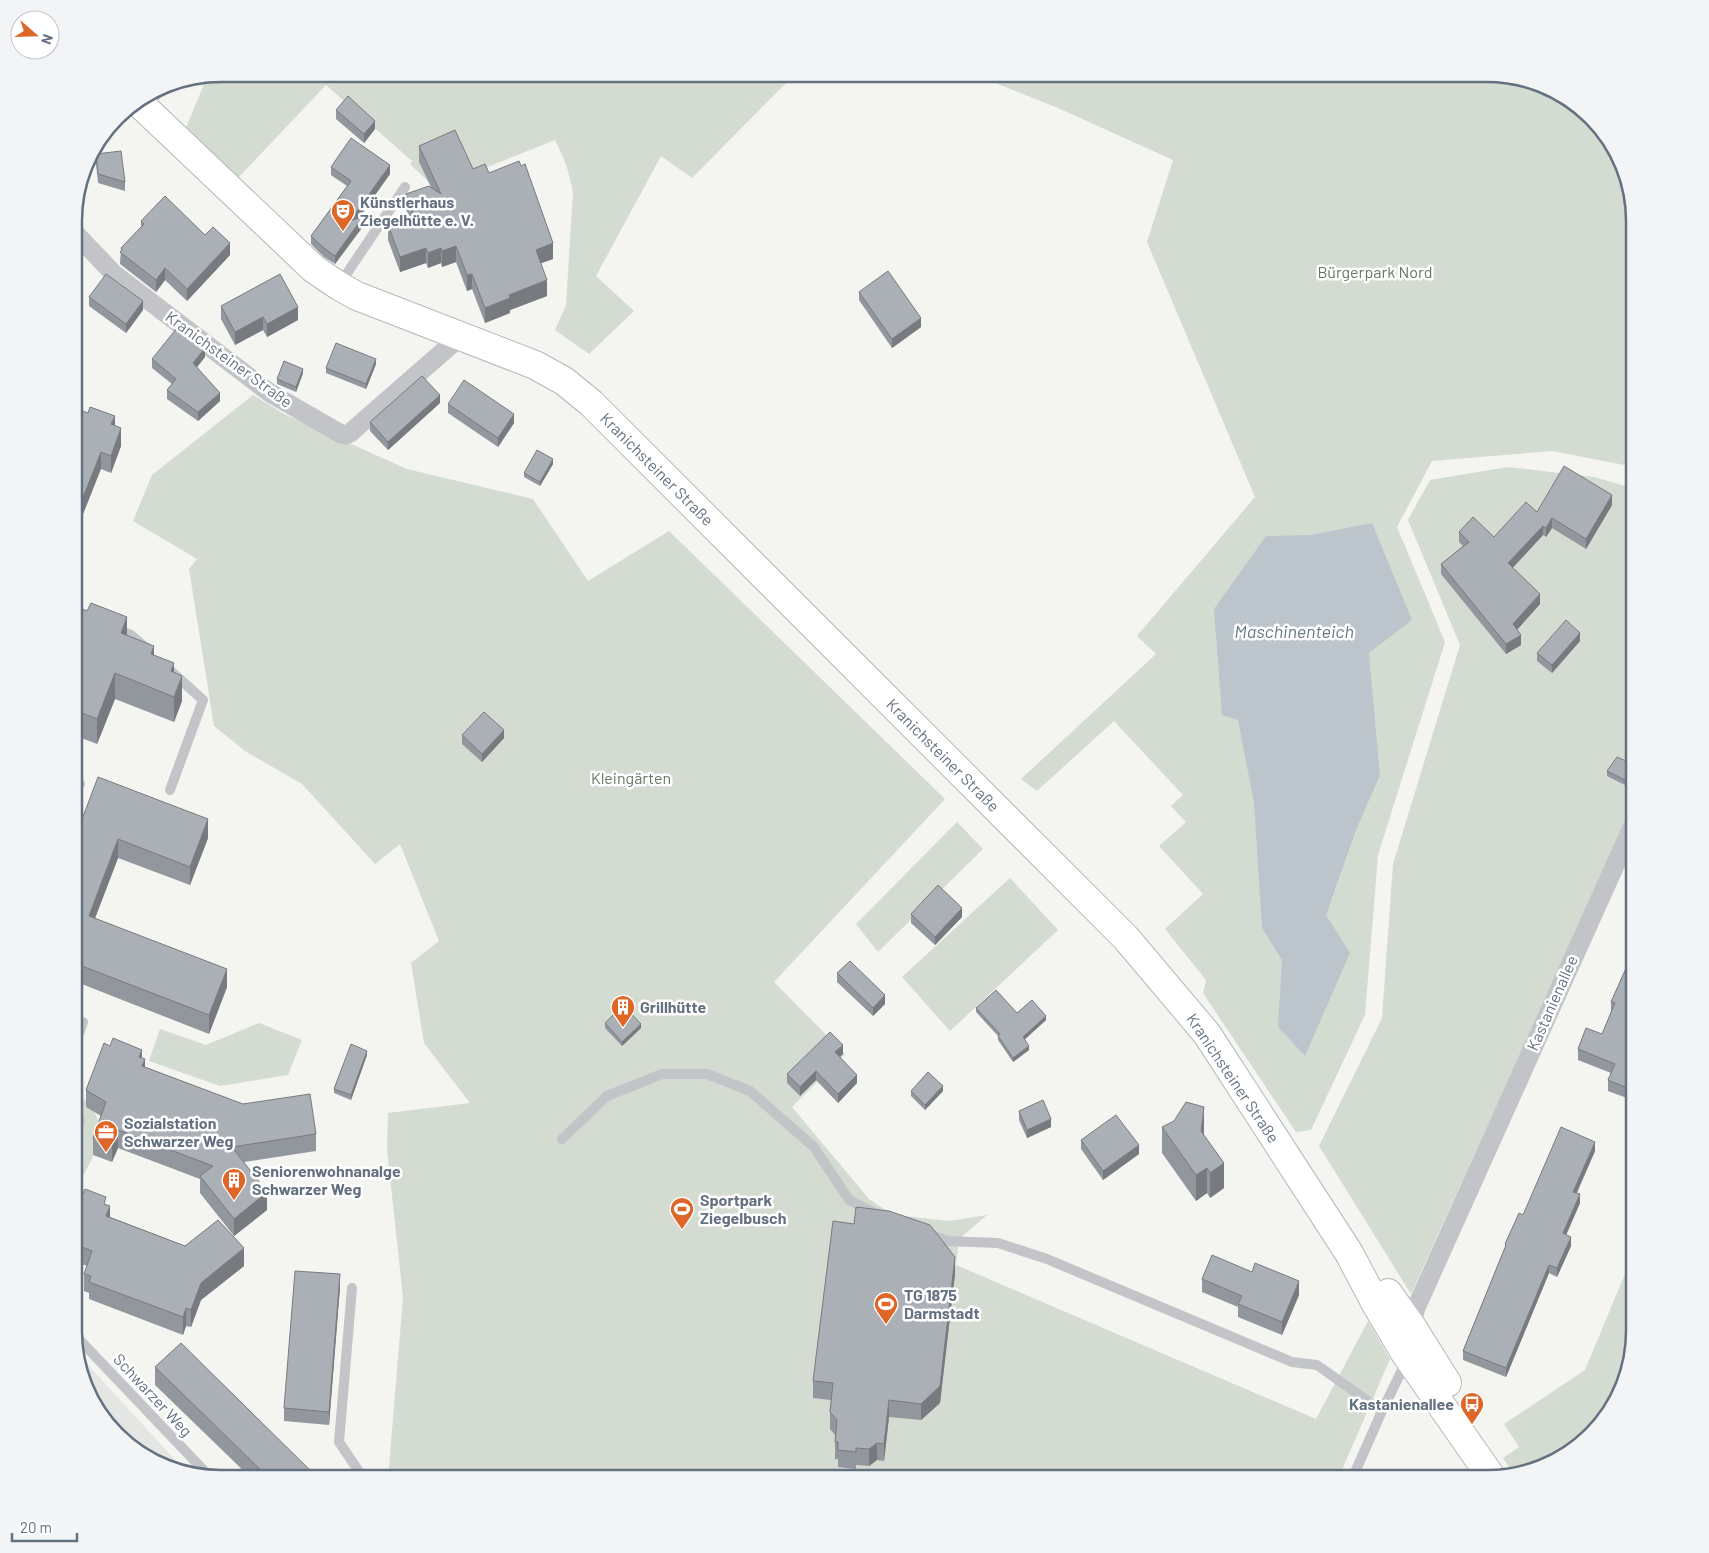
<svg xmlns="http://www.w3.org/2000/svg" width="1709" height="1553" viewBox="0 0 1709 1553" font-family="Barlow,sans-serif">
<rect width="100%" height="100%" fill="#f4f4f0"/>
<polygon fill="#e4e6e4" points="77,1353 111,1390 186,1472 165,1468 117,1436 85,1388"/>
<g fill="#d4dbd1">
<path d="M221,74h574l-103,104 -31,-22 -65,120 38,35 -45,43 -34,-24 11,-25 7,-112c-3,-19 -9,-36 -18,-53l-120,48 -25,-24 2,-3 -86,-76 -89,94 -52,-49 22,-53z"/>
<polygon points="973,74 1488,74 1544,85 1592,117 1624,165 1635,221 1635,467 1552,451 1432,461 1397,527 1445,642 1378,855 1365,1015 1311,1130 1296,1132 1203,993 1206,980 1165,929 1203,894 1159,846 1186,822 1171,806 1183,795 1114,721 1037,791 1021,779 1156,654 1137,636 1255,497 1147,242 1173,160 1058,108"/>
<polygon points="253,395 284,414 407,469 533,499 588,581 669,531 945,799 774,982 845,1054 792,1107 869,1199 893,1215 950,1221 987,1215 959,1239 956,1265 1316,1419 1368,1321 1390,1359 1338,1479 388,1479 403,1297 387,1149 388,1113 470,1103 424,1043 411,963 439,941 400,844 375,864 302,784 245,751 214,726 189,569 197,559 133,521 152,475"/>
<polygon points="1508,467 1594,477 1635,489 1635,801 1411,1294 1319,1146 1382,1018 1393,864 1460,645 1408,520 1430,480"/>
<polygon points="957,822 983,849 878,952 856,924"/>
<polygon points="1010,878 1058,930 950,1031 902,977"/>
<polygon points="259,1023 302,1040 288,1075 220,1086 149,1061 160,1029 206,1045"/>
<polygon points="74,1077 76,1089 95,1113 103,1132 91,1161 74,1192"/>
<polygon points="1635,1250 1635,1341 1624,1388 1592,1436 1544,1468 1514,1474 1503,1458 1519,1447 1504,1424 1585,1370"/>
</g>
<polygon fill="#bdc5cc" points="1372,523 1412,620 1369,653 1380,775 1356,830 1326,915 1350,953 1305,1056 1278,1027 1282,960 1262,928 1254,803 1238,720 1222,715 1214,609 1266,536 1311,535"/>
<g fill="none" stroke-linecap="round" stroke-linejoin="round">
<g stroke="#b4b8bc" stroke-width="30">
<g id="secondary">
<polyline points="138,102 314,269 339,286 357,296 535,365 564,381 591,403 1126,938 1207,1034 1349,1253 1376,1304 1405,1353 1492,1478"/>
<polyline points="1388,1293 1412,1327 1447,1383"/>
</g>
</g>
<g stroke="#c2c4c8" stroke-width="10">
<polyline points="145,107 167,84"/>
<polyline points="339,285 405,187"/>
<polyline points="115,629 131,635 145,647"/>
<polyline points="74,782 80,784"/>
<polyline points="170,790 203,700 172,672"/>
<polyline points="74,1047 83,1022"/>
<polyline points="74,1136 80,1120 74,1109"/>
<polyline points="562,1139 607,1096 662,1074 707,1074 750,1091 814,1147 849,1200 877,1214"/>
<polyline points="927,1233 947,1241 998,1243 1047,1259 1292,1362 1317,1365 1382,1411"/>
<polyline points="352,1288 339,1442 362,1476 362,1479"/>
<polyline points="74,1334 210,1477"/>
<polyline points="1352,1479 1382,1411 1404,1366 1405,1359"/>
</g>
<g stroke="#c2c4c8" stroke-width="19">
<polyline points="74,232 114,274 270,393 341,434 346,435 350,433 461,336"/>
<polyline points="1411,1332 1415,1310 1635,821"/>
</g>
<use href="#secondary" stroke="#fff" stroke-width="28"/>
</g>
<g fill="#92979d">
<polygon points="336,110 375,129 364,143 336,119"/>
<polygon points="419,146 473,169 489,173 553,259 541,263 547,296 510,310 510,313 485,323 472,289 467,291 456,262 442,267 441,263 428,268 426,263 400,272 388,240 388,225 409,217 406,209 406,194 431,187 419,162"/>
<polygon points="96,154 125,182 125,191 98,183 96,163"/>
<polygon points="331,167 390,174 359,218 364,225 335,264 324,257 311,244 311,236 347,186 331,175"/>
<polygon points="141,221 205,235 230,255 187,301 165,280 156,292 120,264 121,248 141,227"/>
<polygon points="859,292 921,327 892,348 859,300"/>
<polygon points="89,297 143,310 126,333 89,306"/>
<polygon points="221,306 298,320 267,337 263,330 235,345 221,319"/>
<polygon points="205,357 197,367 220,401 198,421 167,399 167,390 172,384 152,368 152,359"/>
<polygon points="376,364 366,389 326,373 326,368"/>
<polygon points="303,373 296,392 277,384 277,379"/>
<polygon points="440,403 388,450 370,431 370,422"/>
<polygon points="448,404 514,423 498,447 448,413"/>
<polygon points="74,408 115,425 121,446 111,473 101,469"/>
<polygon points="553,464 540,486 524,477 524,473"/>
<polygon points="1612,505 1586,549 1552,528 1546,537 1543,535 1512,568 1540,604 1517,630 1521,645 1506,654 1441,574 1441,564 1463,546 1459,542 1459,532 1494,537 1537,512"/>
<polygon points="74,611 127,635 154,655 174,672 182,701 174,722 115,699 97,744 74,735"/>
<polygon points="1580,641 1552,673 1537,661 1537,653"/>
<polygon points="462,735 504,738 482,762 462,744"/>
<polygon points="1635,765 1635,790 1607,776 1607,771"/>
<polygon points="74,828 78,830 208,838 190,885 118,858 95,918 227,987 209,1034 74,981"/>
<polygon points="911,914 962,917 935,945 911,923"/>
<polygon points="1635,948 1635,1101 1608,1091 1608,1080 1611,1073 1578,1060 1578,1049 1602,1034 1611,1012 1611,1002"/>
<polygon points="837,973 885,1004 873,1016 837,982"/>
<polygon points="976,1008 1017,1013 1046,1020 1025,1039 1029,1050 1013,1062 998,1040 998,1036 976,1012"/>
<polygon points="605,1023 641,1028 622,1046 605,1028"/>
<polygon points="110,1046 142,1058 145,1067 316,1134 316,1151 244,1162 267,1210 234,1236 200,1193 200,1179 118,1148 112,1162 93,1155 93,1138 101,1116 86,1107 86,1090"/>
<polygon points="843,1054 840,1057 857,1083 838,1103 816,1080 800,1096 787,1083 787,1074"/>
<polygon points="367,1055 351,1100 334,1093 334,1089"/>
<polygon points="911,1091 943,1091 925,1110 911,1096"/>
<polygon points="1019,1111 1051,1127 1027,1138 1019,1120"/>
<polygon points="1162,1127 1204,1132 1204,1135 1224,1188 1210,1198 1207,1193 1196,1201 1162,1153"/>
<polygon points="1081,1140 1139,1154 1103,1180 1081,1149"/>
<polygon points="1595,1151 1577,1193 1580,1203 1566,1235 1571,1246 1557,1277 1549,1273 1506,1377 1463,1360 1463,1351 1505,1248 1505,1244 1523,1215"/>
<polygon points="74,1196 82,1196 106,1205 110,1217 185,1246 244,1266 201,1300 191,1327 186,1326 183,1335 89,1299 89,1293 84,1291 84,1274 87,1266 77,1262 77,1257 74,1256"/>
<polygon points="1252,1272 1299,1295 1282,1335 1238,1317 1238,1307 1202,1292 1202,1279"/>
<polygon points="955,1274 940,1403 921,1420 889,1417 884,1461 877,1460 869,1466 856,1465 856,1469 838,1467 838,1459 835,1459 835,1435 830,1429 830,1412 831,1400 813,1398 813,1381"/>
<polygon points="340,1287 329,1425 284,1421 284,1408"/>
<polygon points="155,1367 319,1479 252,1479 155,1385"/>
</g>
<g fill="#777b7f">
<polygon points="375,121 375,129 364,143 364,134"/>
<polygon points="390,165 390,174 350,230 350,221"/>
<polygon points="364,216 364,225 335,264 335,256"/>
<polygon points="230,243 230,255 187,301 187,289"/>
<polygon points="553,243 553,259 536,265 536,250"/>
<polygon points="456,246 456,262 442,267 442,251"/>
<polygon points="426,248 426,263 400,272 400,257"/>
<polygon points="441,248 441,263 428,268 428,253"/>
<polygon points="165,268 165,280 156,292 156,280"/>
<polygon points="472,274 472,289 467,291 467,275"/>
<polygon points="547,280 547,296 510,310 510,313 485,323 485,308 509,295"/>
<polygon points="143,301 143,310 126,333 126,324"/>
<polygon points="298,307 298,320 267,337 267,324"/>
<polygon points="263,317 263,330 235,345 235,332"/>
<polygon points="921,318 921,327 892,348 892,339"/>
<polygon points="205,348 205,357 193,372 193,363"/>
<polygon points="376,359 376,364 366,389 366,384"/>
<polygon points="303,369 303,373 296,392 296,387"/>
<polygon points="220,393 220,401 198,421 198,412"/>
<polygon points="440,395 440,403 388,450 388,442"/>
<polygon points="514,414 514,423 498,447 498,438"/>
<polygon points="115,416 115,434 111,424"/>
<polygon points="121,428 121,446 111,473 111,456"/>
<polygon points="101,452 101,469 74,537 74,520"/>
<polygon points="553,459 553,464 540,486 540,482"/>
<polygon points="1612,495 1612,505 1586,549 1586,539"/>
<polygon points="1552,518 1552,528 1546,537 1546,528"/>
<polygon points="1543,526 1543,535 1508,573 1508,563"/>
<polygon points="1540,594 1540,604 1513,634 1513,624"/>
<polygon points="127,617 127,643 121,633"/>
<polygon points="1580,633 1580,641 1552,673 1552,665"/>
<polygon points="1521,635 1521,645 1506,654 1506,644"/>
<polygon points="154,646 154,671 151,654"/>
<polygon points="174,663 174,688 171,696 171,671"/>
<polygon points="115,673 115,699 97,744 97,719"/>
<polygon points="182,676 182,701 174,722 174,697"/>
<polygon points="504,730 504,738 482,762 482,754"/>
<polygon points="208,819 208,838 190,885 190,867"/>
<polygon points="118,839 118,858 89,934 89,916"/>
<polygon points="962,908 962,917 935,945 935,937"/>
<polygon points="227,969 227,987 209,1034 209,1015"/>
<polygon points="885,995 885,1004 873,1016 873,1008"/>
<polygon points="1046,1016 1046,1020 1023,1041 1023,1037"/>
<polygon points="641,1024 641,1028 622,1046 622,1042"/>
<polygon points="843,1045 843,1054 835,1061 835,1052"/>
<polygon points="1029,1046 1029,1050 1013,1062 1013,1058"/>
<polygon points="142,1050 142,1065 145,1059 145,1076 139,1057"/>
<polygon points="367,1051 367,1055 351,1100 351,1095"/>
<polygon points="816,1071 816,1080 800,1096 800,1087"/>
<polygon points="857,1075 857,1083 838,1103 838,1094"/>
<polygon points="943,1086 943,1091 925,1110 925,1105"/>
<polygon points="1204,1107 1204,1132 1201,1156 1201,1131"/>
<polygon points="1051,1119 1051,1127 1027,1138 1027,1130"/>
<polygon points="118,1130 118,1148 112,1162 112,1145"/>
<polygon points="1595,1142 1595,1151 1573,1200 1573,1192"/>
<polygon points="1139,1145 1139,1154 1103,1180 1103,1171"/>
<polygon points="1224,1163 1224,1188 1210,1198 1210,1173"/>
<polygon points="1207,1168 1207,1193 1196,1201 1196,1175"/>
<polygon points="267,1192 267,1210 234,1236 234,1219"/>
<polygon points="1580,1194 1580,1203 1563,1242 1563,1233"/>
<polygon points="110,1206 110,1224 106,1216"/>
<polygon points="1571,1237 1571,1246 1557,1277 1557,1268"/>
<polygon points="244,1248 244,1266 201,1300 191,1327 191,1310 201,1283"/>
<polygon points="955,1257 955,1274 940,1403 921,1420 921,1404"/>
<polygon points="1549,1265 1549,1273 1506,1377 1506,1368"/>
<polygon points="340,1274 340,1287 329,1425 329,1412"/>
<polygon points="1299,1281 1299,1295 1282,1335 1282,1322"/>
<polygon points="186,1308 186,1326 183,1335 183,1317"/>
<polygon points="889,1400 889,1417 884,1461 884,1444"/>
<polygon points="877,1443 877,1460 869,1466 869,1449"/>
</g>
<g fill="#aab0b6" stroke="#777b7f">
<polygon points="348,96 375,121 364,134 336,110"/>
<polygon points="455,130 473,169 485,164 489,173 519,161 521,166 525,164 553,243 536,250 547,280 509,295 510,298 485,308 472,274 467,275 456,246 442,251 441,248 428,253 426,248 400,257 388,225 414,215 406,194 429,186 441,194 419,146"/>
<polygon points="351,138 390,165 350,221 364,216 335,256 324,248 311,236 351,181 331,167"/>
<polygon points="121,151 125,182 98,174 96,154"/>
<polygon points="165,196 205,235 213,227 230,243 187,289 165,268 156,280 120,252 122,250 121,248 144,224 141,221"/>
<polygon points="888,271 921,318 892,339 859,292"/>
<polygon points="106,274 143,301 126,324 89,297"/>
<polygon points="280,274 298,307 267,324 263,317 235,332 221,306"/>
<polygon points="177,328 205,348 193,363 220,393 198,412 167,390 176,379 152,359"/>
<polygon points="336,343 376,359 366,384 326,368"/>
<polygon points="284,361 303,369 296,387 277,379"/>
<polygon points="422,376 440,395 388,442 370,422"/>
<polygon points="464,380 514,414 498,438 448,404"/>
<polygon points="90,407 115,416 111,424 121,428 111,456 101,452 74,520 74,408 88,413"/>
<polygon points="537,450 553,459 540,482 524,473"/>
<polygon points="1564,466 1612,495 1586,539 1552,518 1546,528 1543,526 1508,563 1540,594 1513,624 1521,635 1506,644 1441,564 1469,542 1459,532 1473,517 1494,537 1526,502 1537,512"/>
<polygon points="91,603 127,617 121,633 154,646 151,654 174,663 171,671 182,676 174,697 115,673 97,719 74,710 74,651 77,642 74,641 74,611 76,606 87,611"/>
<polygon points="1566,620 1580,633 1552,665 1537,653"/>
<polygon points="484,712 504,730 482,754 462,735"/>
<polygon points="1617,757 1635,765 1635,785 1607,771"/>
<polygon points="98,777 208,819 190,867 118,839 89,916 227,969 209,1015 74,963 74,828 78,830"/>
<polygon points="938,885 962,908 935,937 911,914"/>
<polygon points="1635,948 1635,1091 1608,1080 1615,1064 1578,1049 1586,1028 1602,1034 1615,1003 1611,1002"/>
<polygon points="850,961 885,995 873,1008 837,973"/>
<polygon points="996,990 1017,1013 1032,1000 1046,1016 1023,1037 1029,1046 1013,1058 998,1036 1000,1034 976,1008"/>
<polygon points="623,1005 641,1024 622,1042 605,1023"/>
<polygon points="830,1032 843,1045 835,1052 857,1075 838,1094 816,1071 800,1087 787,1074"/>
<polygon points="113,1038 142,1050 139,1057 145,1059 142,1066 243,1104 310,1094 316,1134 232,1147 267,1192 234,1219 200,1176 213,1166 118,1130 112,1145 93,1138 106,1102 86,1090 104,1043 110,1046"/>
<polygon points="351,1044 367,1051 351,1095 334,1089"/>
<polygon points="928,1072 943,1086 925,1105 911,1091"/>
<polygon points="1043,1100 1051,1119 1027,1130 1019,1111"/>
<polygon points="1186,1102 1204,1107 1201,1131 1224,1163 1210,1173 1207,1168 1196,1175 1162,1127 1174,1121"/>
<polygon points="1116,1115 1139,1145 1103,1171 1081,1140"/>
<polygon points="1561,1127 1595,1142 1573,1192 1580,1194 1563,1233 1571,1237 1557,1268 1549,1265 1506,1368 1463,1351 1506,1245 1505,1244 1519,1213 1523,1215"/>
<polygon points="85,1189 106,1197 104,1204 110,1206 106,1216 185,1246 218,1220 244,1248 201,1283 191,1310 186,1308 183,1317 89,1282 91,1276 84,1274 92,1251 77,1245 78,1241 74,1239 74,1196 75,1193 82,1196"/>
<polygon points="856,1207 889,1211 930,1225 955,1257 940,1386 921,1404 889,1400 884,1444 877,1443 869,1449 856,1448 856,1452 838,1450 838,1442 835,1442 837,1420 830,1412 833,1383 813,1381 833,1221 854,1224"/>
<polygon points="1212,1255 1252,1272 1255,1263 1299,1281 1282,1322 1238,1304 1242,1296 1202,1279"/>
<polygon points="295,1271 340,1274 329,1412 284,1408"/>
<polygon points="181,1343 319,1479 270,1479 155,1367"/>
</g>
<defs>
<g id="theatre-pin" transform="scale(1.25)"><path d="M0 17L-7.5 6A9.5 9.5 0 1 1 7.5 6Z" fill="#dd6628" stroke="#fff"/><path d="M-5-5.5Q0-4 5-5.5V0Q5 5 0 6Q-5 5-5 0ZM-3.3-2.5H-1v1.5H-3.3ZM1-2.5H3.3v1.5H1ZM-2.8 1Q0 5.5 2.8 1Z" fill="#fff"/></g>
<g id="building-pin" transform="scale(1.25)"><path d="M0 17L-7.5 6A9.5 9.5 0 1 1 7.5 6Z" fill="#dd6628" stroke="#fff"/><path d="M-4-6H4V6H1V3H-1V6H-4ZM-2.5-4.3h1.7v1.8h-1.7ZM.8-4.3h1.7v1.8H.8ZM-2.5-1h1.7V.8h-1.7ZM.8-1h1.7V.8H.8Z" fill="#fff"/></g>
<g id="office-pin" transform="scale(1.25)"><path d="M0 17L-7.5 6A9.5 9.5 0 1 1 7.5 6Z" fill="#dd6628" stroke="#fff"/><path d="M-6-3h4V-5.5h4V-3h4V5H-6ZM-1-4.5V-3h2v-1.5ZM-6 0V1H6V0Z" fill="#fff"/></g>
<g id="stadium-pin" transform="scale(1.25)"><path d="M0 17L-7.5 6A9.5 9.5 0 1 1 7.5 6Z" fill="#dd6628" stroke="#fff"/><path d="M0-5a6.5 5 0 1 0 0 10a6.5 5 0 1 0 0-10ZM-3.5-1.8h7v3.6h-7Z" fill="#fff"/></g>
<g id="bus-pin" transform="scale(1.25)"><path d="M0 17L-7.5 6A9.5 9.5 0 1 1 7.5 6Z" fill="#dd6628" stroke="#fff"/><path d="M-5-6H5V4H4V6H2V4H-2V6H-4V4H-5ZM-3.5-4V0h7V-4ZM-3.5 1.2v1.5H-2V1.2ZM2 1.2v1.5H3.5V1.2Z" fill="#fff"/></g>
</defs>
<g fill-rule="evenodd">
<use href="#theatre-pin" x="343" y="211"/>
<use href="#building-pin" x="623" y="1007"/>
<use href="#office-pin" x="106" y="1132"/>
<use href="#building-pin" x="234" y="1180"/>
<use href="#stadium-pin" x="682" y="1209"/>
<use href="#stadium-pin" x="886" y="1304"/>
<use href="#bus-pin" x="1472" y="1404"/>
</g>
<g text-anchor="middle" stroke-width="5" stroke-linejoin="round" paint-order="stroke">
<g font-size="16" font-weight="bold" fill="#647180" stroke="#fff" text-anchor="start">
<text x="360" y="208">Künstlerhaus<tspan x="360" dy="18">Ziegelhütte e. V.</tspan></text>
<text x="640" y="1013">Grillhütte</text>
<text x="124" y="1129">Sozialstation<tspan x="124" dy="18">Schwarzer Weg</tspan></text>
<text x="252" y="1177">Seniorenwohnanalge<tspan x="252" dy="18">Schwarzer Weg</tspan></text>
<text x="700" y="1206">Sportpark<tspan x="700" dy="18">Ziegelbusch</tspan></text>
<text x="904" y="1301">TG 1875<tspan x="904" dy="18">Darmstadt</tspan></text>
<text x="1454" y="1410" text-anchor="end">Kastanienallee</text>
</g>
<g font-size="16" fill="#647863" stroke="#fff">
<text x="1375" y="278">Bürgerpark Nord</text>
<text x="631" y="784">Kleingärten</text>
</g>
<g font-size="16" fill="#647180" stroke="#fff">
<text transform="translate(229 359) rotate(36)" y="6">Kranichsteiner Straße</text>
<text transform="translate(657 469) rotate(45)" y="6">Kranichsteiner Straße</text>
<text transform="translate(943 755) rotate(45)" y="6">Kranichsteiner Straße</text>
<text transform="translate(1552 1003) rotate(-66)" y="6">Kastanienallee</text>
<text transform="translate(1233 1078) rotate(56)" y="6">Kranichsteiner Straße</text>
<text transform="translate(153 1395) rotate(47)" y="6">Schwarzer Weg</text>
</g>
<g font-size="18" font-style="italic" fill="#647985" stroke="#fff">
<text x="1294" y="638">Maschinenteich</text>
</g>
</g>
<path d="M0 0H1709V1553H0ZM221 82H1487A139 139 0 0 1 1626 221V1331A139 139 0 0 1 1487 1470H221A139 139 0 0 1 82 1331V221A139 139 0 0 1 221 82Z" fill="#f3f4f5" fill-rule="evenodd"/>
<path fill="none" stroke="#647180" stroke-width="2.5" d="M221 82H1487A139 139 0 0 1 1626 221V1331A139 139 0 0 1 1487 1470H221A139 139 0 0 1 82 1331V221A139 139 0 0 1 221 82Z"/>
<g transform="translate(35 35) rotate(110)"><circle r="24" fill="#ffffff" stroke="#c1c6cc"/>
<path d="M0-4L9 19L0 12L-9 19Z" fill="#dd6628"/>
<text y="-8" font-size="14" font-weight="bold" text-anchor="middle" fill="#647180">N</text>
</g>
<path d="M12 1533v8h65v-8" fill="none" stroke="#647180" stroke-width="2.5"/>
<text x="20" y="1533" font-size="15" fill="#647180" stroke="#ffffff" stroke-width="4" paint-order="stroke">20 m</text>
</svg>
